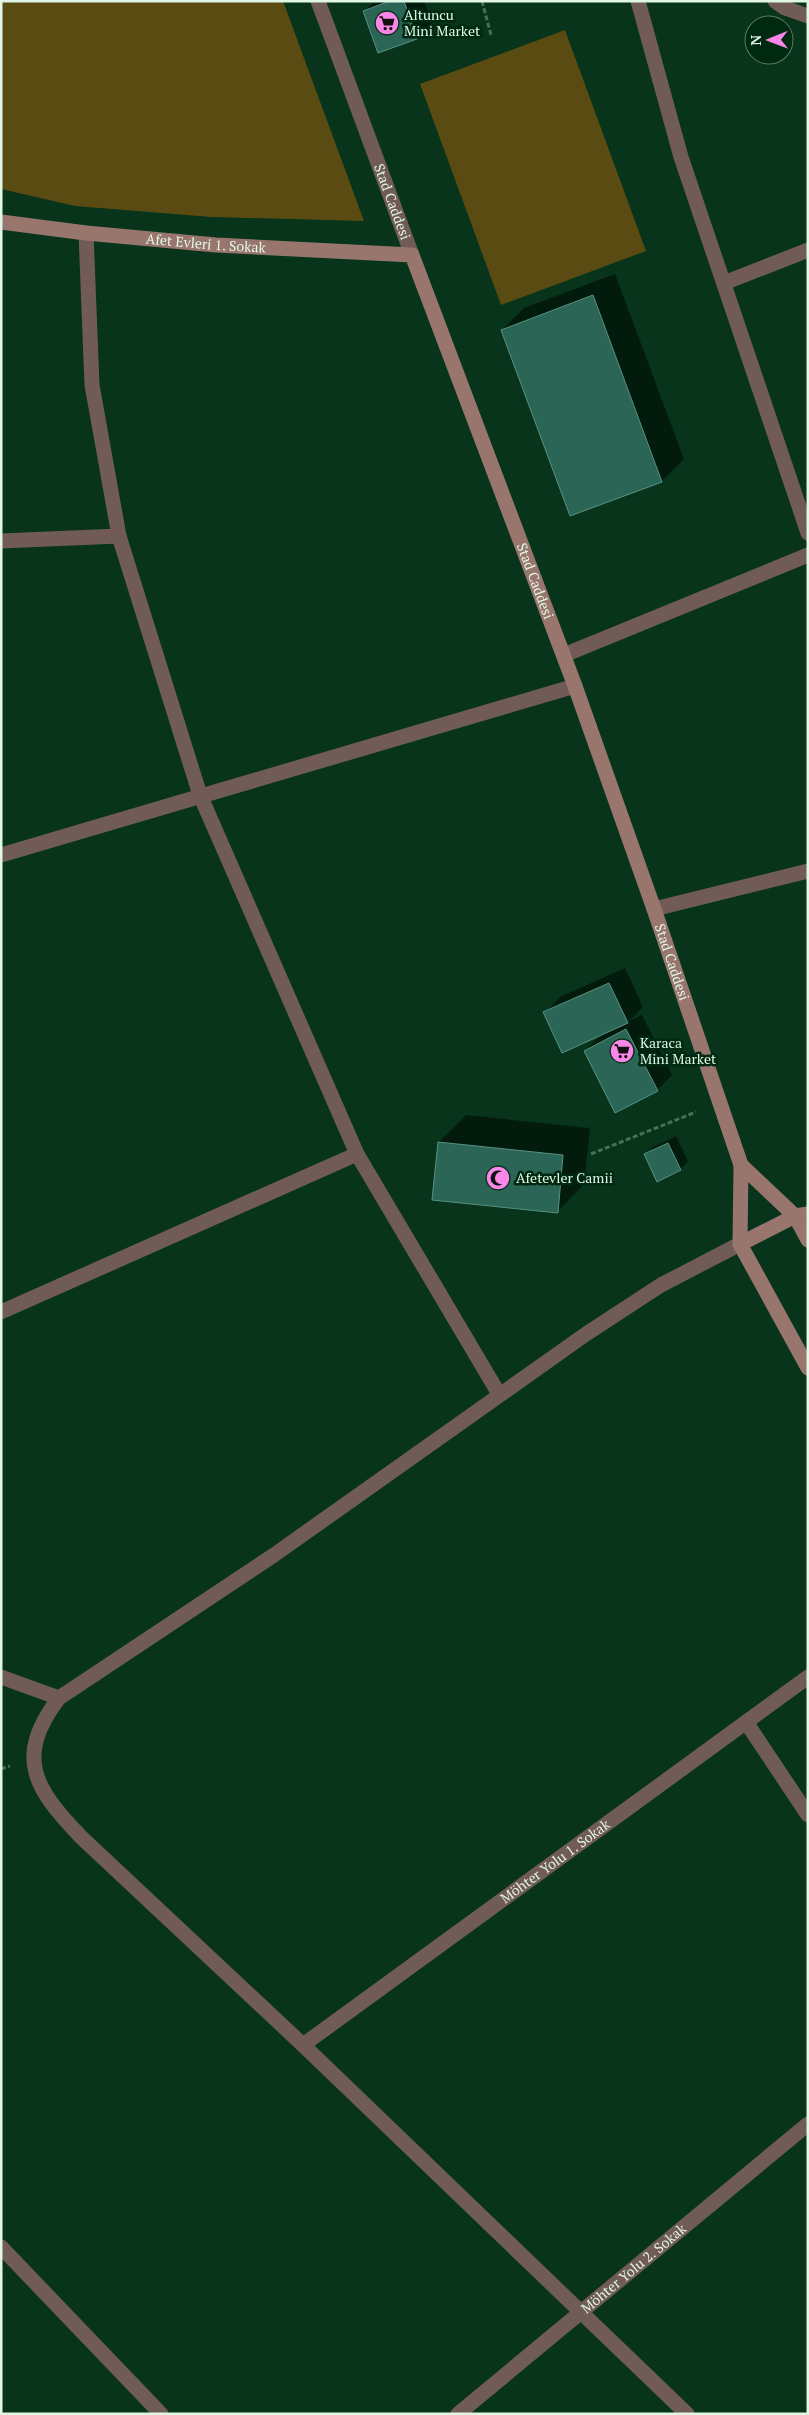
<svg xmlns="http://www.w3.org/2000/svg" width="809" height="2415" viewBox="0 0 809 2415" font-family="'PT Serif',serif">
<rect width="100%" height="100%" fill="#07341a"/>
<g fill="#594b12">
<polygon points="1,1 283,1 364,221 211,217 75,206 1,189"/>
<polygon points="565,30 646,251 501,305 420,84"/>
</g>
<g fill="#0007">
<polygon points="375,1 424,1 432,23 416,38 365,11"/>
<polygon points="615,274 684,459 662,481 571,515 502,330 524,308"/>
<polygon points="625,968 643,1007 629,1021 642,1015 672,1075 657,1090 585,1051 602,1034 545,1013 560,997"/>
<polygon points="466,1115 590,1128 584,1184 557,1212 439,1142"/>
<polygon points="676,1136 688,1161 681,1169 658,1180 646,1154 653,1147"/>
</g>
<g fill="#2a6556" stroke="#599282">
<polygon points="390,1 404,1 417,39 378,53 363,11"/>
<polygon points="593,295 662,482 570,516 501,330"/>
<polygon points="609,983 628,1023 562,1053 543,1012"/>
<polygon points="626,1029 658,1091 615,1113 584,1051"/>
<polygon points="438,1142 563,1155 558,1213 432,1200"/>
<polygon points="668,1143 681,1170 657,1182 644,1154"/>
</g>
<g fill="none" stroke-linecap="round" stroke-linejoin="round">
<g stroke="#496f58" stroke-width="3" stroke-dasharray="5 2.5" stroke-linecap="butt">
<polyline points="482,1 491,35"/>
<polyline points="591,1154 696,1112"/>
<polyline points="1,1769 10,1766"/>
</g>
<polyline stroke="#715b56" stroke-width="15" points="724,283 808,250"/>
<g stroke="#715b56" stroke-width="15">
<path id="s1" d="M318,1l94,254"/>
<polyline points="638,1 681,157 808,533"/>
<polyline points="775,1 785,8 808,16"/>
<polyline points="86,233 92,385 119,536 200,795 357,1154 499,1394"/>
<polyline points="1,541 119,536"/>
<polyline points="564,655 808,555"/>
<polyline points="1,855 575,686"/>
<polyline points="654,909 808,871"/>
<polyline points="1,1312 357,1154"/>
<polyline points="1,1677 59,1698"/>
<polyline points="746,1722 808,1815"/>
<path id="s2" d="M303,2045l505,-368"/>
<polyline points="1,2247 161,2414"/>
<path id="s3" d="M458,2414l350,-290"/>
<path d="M687,2414l-384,-369 -222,-208c-45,-47 -68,-79 -22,-139l215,-143 312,-221 75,-49 79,-41"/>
</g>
<g stroke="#98766e" stroke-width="15">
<path id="s4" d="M1,222l85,11 130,12 196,10 163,431 79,223 87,256 -1,79 68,124"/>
<polyline points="741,1165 795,1216 808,1240"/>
<polyline points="740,1244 795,1216 808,1214"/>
</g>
</g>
<defs>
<g id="supermarket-disc" transform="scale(1.25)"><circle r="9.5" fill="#fa87e7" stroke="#002911"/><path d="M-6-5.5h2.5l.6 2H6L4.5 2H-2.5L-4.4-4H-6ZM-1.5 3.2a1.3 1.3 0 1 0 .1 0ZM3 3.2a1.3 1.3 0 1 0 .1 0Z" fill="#111"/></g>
<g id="mosque-disc" transform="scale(1.25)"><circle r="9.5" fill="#fa87e7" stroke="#002911"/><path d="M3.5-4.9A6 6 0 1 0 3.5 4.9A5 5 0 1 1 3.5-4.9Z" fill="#111"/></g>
</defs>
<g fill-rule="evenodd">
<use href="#supermarket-disc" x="387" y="23"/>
<use href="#supermarket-disc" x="622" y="1051"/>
<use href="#mosque-disc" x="498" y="1178"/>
</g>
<g text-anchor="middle" stroke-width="5" stroke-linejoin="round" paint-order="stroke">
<g font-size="14" fill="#e0f7e6" stroke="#002911" text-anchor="start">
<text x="404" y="20">Altuncu<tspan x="404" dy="16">Mini Market</tspan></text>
<text x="640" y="1048">Karaca<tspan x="640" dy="16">Mini Market</tspan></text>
<text x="516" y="1183">Afetevler Camii</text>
</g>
<g font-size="14" fill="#e0f7e6" stroke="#002911">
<text dy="5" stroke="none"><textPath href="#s1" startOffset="214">Stad Caddesi</textPath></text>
<text dy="5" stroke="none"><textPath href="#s4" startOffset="206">Afet Evleri 1. Sokak</textPath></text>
<text dy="5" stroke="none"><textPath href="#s4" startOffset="761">Stad Caddesi</textPath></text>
<text dy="5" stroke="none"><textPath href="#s4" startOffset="1166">Stad Caddesi</textPath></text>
<text dy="5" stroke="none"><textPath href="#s2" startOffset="312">Möhter Yolu 1. Sokak</textPath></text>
<text dy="5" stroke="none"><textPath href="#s3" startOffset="228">Möhter Yolu 2. Sokak</textPath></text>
</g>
</g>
<rect width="809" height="2415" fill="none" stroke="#e0f7e6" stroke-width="5"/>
<g transform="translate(769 40) rotate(269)"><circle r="24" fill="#002911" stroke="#5a7b66"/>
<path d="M0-4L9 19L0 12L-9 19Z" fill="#fa87e7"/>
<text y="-8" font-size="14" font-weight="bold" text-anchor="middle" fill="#e0f7e6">N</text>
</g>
</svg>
